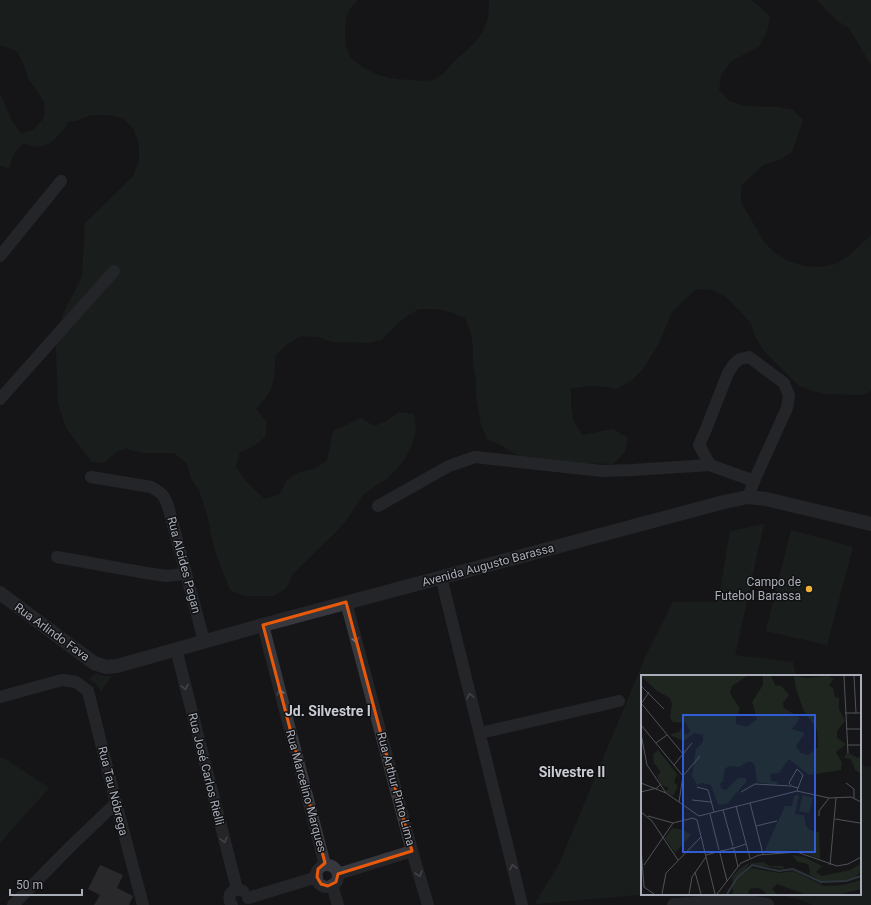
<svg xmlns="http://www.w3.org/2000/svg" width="871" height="905" viewBox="0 0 871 905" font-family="Roboto,sans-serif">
<rect width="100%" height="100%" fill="#161618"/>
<g fill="#1e261f">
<path d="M0,0h358c-11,11 -13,17 -13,32 0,9 0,16 5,24 1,2 4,4 6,6 17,14 36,18 57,18 6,1 19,1 24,-2 9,-5 14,-15 22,-21 11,-9 22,-19 27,-33 3,-7 3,-16 3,-24h261l9,6 11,11 -3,15 -8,14 -27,15 -11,13 -2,16 10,11 16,5 32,1 16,3 10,10 -11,32 -13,8 -16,5 -22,21v16l23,40 11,11 13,8 16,5 16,1 16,-3 13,-8 22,-21v156l-10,4 -34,-1 -15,-3 -14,-6 -34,-34 -9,-15 -5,-14 -23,-24 -14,-8 -17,-1 -24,23 -12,29 -17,28 -12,12 -14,8c-17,-4 -29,-4 -46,0v17l2,14 9,15 31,-6 15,9 -3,14 -12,12 -52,-1 -31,-3 -15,-6 -14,-9 -14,-6 -6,-14 -5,-29v-17l-3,-15v-17l-2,-14 -6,-15 -14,-6 -14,-3h-18l-14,8 -24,23 -14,3 -34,-1 -15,-5 -17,-1 -15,9 -11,11c0,24 -1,35 -19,53l11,13 -2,15 -11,9 -14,6 -4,15c9,14 16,21 29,32l15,-5 7,-14 12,-8 15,-3 13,-8 6,-30 28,-13 13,8 13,-5 12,-9 15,2 2,15 -4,15 -6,13 -9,12 -10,10 -13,8 -12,9 -17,26 -10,11 -42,41 -7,14 -12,8h-30l-14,-6 -11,-28 -5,-14 -6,-30 -9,-28 -8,-12 -4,-14 -13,-11h-30l-15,-3 -3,-2 -10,4 -12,11 -12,-1 -26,-34 -8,-25 -2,-55 7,-34 19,-37 3,-54 48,-47 6,-14v-17l-5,-15 -11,-12 -15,-3h-17l-15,6h-7c-7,11 -16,24 -31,26 -4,0 -11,-3 -15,-4l-10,12 -4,13 -9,-2v-73l12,28 9,13 13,-5 10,-11 1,-15 -8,-13 -9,-11 -4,-14 -7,-14 -14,-5h-3z"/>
<polygon points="817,0 871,0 871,65 849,28 836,20"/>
<polygon points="764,524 735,655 793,662 796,676 642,676 642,894 649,894 535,904 560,862 646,655 673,602 718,602 730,531"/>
<polygon points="791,530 853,547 827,645 766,631"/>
<polygon points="95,673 104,676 112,676 101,691 95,683 89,679"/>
<polygon points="0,757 4,758 49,788 0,843"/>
<polygon points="860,765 871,767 871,905 813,905 802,900 776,894 860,894"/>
</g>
<polygon fill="#404145" points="100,865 123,875 117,888 133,896 129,905 94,905 100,895 88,889"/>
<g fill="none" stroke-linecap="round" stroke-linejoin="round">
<g stroke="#37383d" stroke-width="12">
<polyline points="0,256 61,181"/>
<polyline points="0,399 114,271"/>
<polyline points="710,465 699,445 706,429 728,373 734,364 740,359 749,357 784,383 789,395 787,408 754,481"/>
<path d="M91,477l60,10c11,6 13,8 17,19l36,135"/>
<polyline points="378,506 449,466 475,457 602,471 633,470 710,465 754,481 748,497"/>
<polyline points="57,557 146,573 166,576 186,574"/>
<polyline points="441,577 522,905"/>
<polyline points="346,602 412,851 428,905"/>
<polyline points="263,625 325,865"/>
<polyline points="176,649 237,889"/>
<polyline points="0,697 62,680 76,682 88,691 116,803 143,905"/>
<polyline points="480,733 619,701"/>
<circle cx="327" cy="876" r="11"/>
<polyline points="338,874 412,851"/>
<polyline points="332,885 338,905"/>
<polyline points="248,898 317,877"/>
<polyline points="13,905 71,846 116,803"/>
<path d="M232,905c-7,-10 1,-18 11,-14"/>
</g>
<g stroke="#37383d" stroke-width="14">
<polyline points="0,593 94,663 106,667 117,666 263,625 724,502 748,497 766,499 871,524"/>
<path d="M674,905c31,-2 63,-6 93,0"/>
</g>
</g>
<defs><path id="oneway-chevron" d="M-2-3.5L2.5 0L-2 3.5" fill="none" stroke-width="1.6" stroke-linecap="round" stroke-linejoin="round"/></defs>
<g stroke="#757881">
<use href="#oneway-chevron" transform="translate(356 640) rotate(75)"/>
<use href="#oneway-chevron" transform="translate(185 687) rotate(76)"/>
<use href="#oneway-chevron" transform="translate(280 692) rotate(-105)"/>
<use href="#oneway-chevron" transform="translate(470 696) rotate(-104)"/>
<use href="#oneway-chevron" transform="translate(224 840) rotate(76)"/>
<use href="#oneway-chevron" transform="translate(513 867) rotate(-104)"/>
<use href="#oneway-chevron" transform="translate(419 874) rotate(74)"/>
</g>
<path d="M0 0H871V905H0ZM346,602l66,249 -74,23 -2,8 -8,4 -7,-2 -4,-7 1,-8 7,-6 -62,-238z" fill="#161618" fill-opacity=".55" fill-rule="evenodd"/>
<path fill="none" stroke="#e8590c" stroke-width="3" stroke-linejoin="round" d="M346,602l66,249 -74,23 -2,8 -8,4 -7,-2 -4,-7 1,-8 7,-6 -62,-238z"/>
<circle fill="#f2b134" stroke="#111113" stroke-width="1.5" cx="809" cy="589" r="4"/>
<g text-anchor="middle" stroke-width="3" stroke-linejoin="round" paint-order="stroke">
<g font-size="12" fill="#a8adb8" stroke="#111113">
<text transform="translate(184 565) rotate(75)" y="4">Rua Alcides Pagan</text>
<text transform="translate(488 565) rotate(-15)" y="4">Avenida Augusto Barassa</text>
<text transform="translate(52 632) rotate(36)" y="4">Rua Arlindo Fava</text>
<text transform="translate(206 769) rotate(76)" y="4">Rua José Carlos Rielli</text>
<text transform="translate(396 789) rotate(75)" y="4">Rua Arthur Pinto Lima</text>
<text transform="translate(113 791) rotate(76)" y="4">Rua Tau Nóbrega</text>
<text transform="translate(306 791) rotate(75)" y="4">Rua Marcelino Marques</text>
</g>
<g font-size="12" fill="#a8adb8" stroke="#111113" text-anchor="end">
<text x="801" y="586">Campo de<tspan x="801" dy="14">Futebol Barassa</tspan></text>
</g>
<g font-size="14" font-weight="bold" fill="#c9ccd4" stroke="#111113">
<text x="328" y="716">Jd. Silvestre I</text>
<text x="572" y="777">Silvestre II</text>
</g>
</g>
<g transform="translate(641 675)">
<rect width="220" height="220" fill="#161618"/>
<path d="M0,1h106l-15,10 -2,7 10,16 -4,8v7l11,3 10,-8 -5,-17 11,-17v-9h8l4,9 7,1 7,9 -6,8 1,5 16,10 -8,11 13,4 -9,13 5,7 7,2 10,-8 -1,-17 -13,-19 -8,-22 -2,-13 13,2 21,-2 6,3 -5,6 4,3 2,9 4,1v11l6,12 -8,10v7l9,6 -10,8 6,11 -1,7 -32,5 -20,-16 -10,14 -9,1 1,7 7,1 -2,3 -19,-3 -2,-16 -3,-4h-5l-8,5 -10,-1 -4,3 -2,12 -3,3 2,5 4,1 12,-12h8v4l-19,22 -9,1 -7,-20 -9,-2 -5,2 -5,-9 4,-27 7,-7v-7l-9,-2 -10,8 -12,-5 -1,-2 8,-2 2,-4 5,7 4,-4 -4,-8 -13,-1 -3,-4 2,-14 -2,-6 -13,-7zM17,75l19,24 -3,8 4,4 -5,10 -8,-4 4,-4 -8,-3 -4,-9 4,-4 -7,-9 -1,-8zM206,77l11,6 3,-2v18l-6,-4 -4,-11 -7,-1zM158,120l-4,19 9,1 2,11 6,5 7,1 1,27 -23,-9 -33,2 21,-46h7l2,-10zM162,120l10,3 -4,15 -10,-2zM31,153l12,2 7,5 -16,18 -10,-15zM151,180l12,2 18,9 -6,6 6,4 28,-6 11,-6v8l-11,9h-30l-11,-7 1,-4 -2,-6 -10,-2zM122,187l7,4h13l1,3 -35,-5 -10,13 12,-9 29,5 14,-2 30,15 19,-1 18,-5v9l-21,5h-36l-27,-10 -5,5 5,5h-11l-4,-5 -7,-1 -5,1 -2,5h-15l-1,-17 7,-8 8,-5z" fill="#1e261f"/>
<path fill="none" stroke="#2c353c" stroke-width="2" d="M86,219l10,-16 15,-13 27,6 14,-2 28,13 25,-1 15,-5"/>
<path fill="none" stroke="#505258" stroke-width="1" d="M203,1l4,77M213,1l2,37M0,11l23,23M0,28l42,51M0,29l8,-12M204,38h16M0,50l42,51M205,54h15M0,59l6,31 19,28M15,68l11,-8M207,70h13M33,90l18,-22M0,108l25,10 33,23 98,-25 32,7 22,-1 10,5M205,108l8,6v9M150,110l-2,-2 8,-14 6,6 -5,13M56,112l11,3 6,22M0,117l16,-4 4,-4M100,117l14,-8 36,2 7,2 -1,3M51,125l19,2M38,127l4,-26 17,-20M109,128l13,51M95,131l14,52M82,135l10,36M0,137l11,9 26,39M69,139l9,36M7,141l25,7M178,141v-5l10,-13M194,144l25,4M32,148l20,-5 4,2 18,74M115,151l21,-5M93,173l12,-4M0,174l3,38 10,7M93,174l4,18M80,176l13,-3h-3M79,178l7,28M65,180l15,-4 -3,1M3,190l29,-42M189,190l6,-67M54,197l6,22M21,219l4,-21 35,-36M48,219l3,-17 14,-20M76,219l24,-31 18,-8 38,-3 40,14 11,-2 13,-7"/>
<path fill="#325cd3" fill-opacity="0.15" stroke="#325cd3" stroke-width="2" d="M42,40h132v137h-132z"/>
<rect width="220" height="220" fill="none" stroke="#a8adb8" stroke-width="2"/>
</g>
<path d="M10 889v6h72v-6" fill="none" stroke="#a8adb8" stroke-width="2"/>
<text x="16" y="889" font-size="12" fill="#a8adb8" stroke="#111113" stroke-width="3" paint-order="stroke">50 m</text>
</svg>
